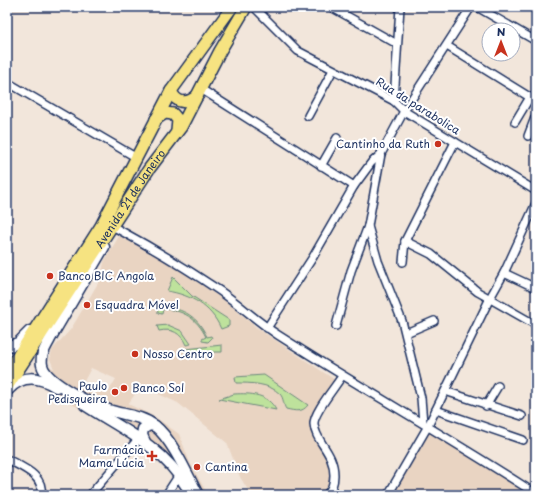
<svg xmlns="http://www.w3.org/2000/svg" width="543" height="502" viewBox="0 0 543 502" font-family="'Playpen Sans',sans-serif">
<rect width="100%" height="100%" fill="#f2e6db"/>
<filter id="ink" filterUnits="userSpaceOnUse"><feTurbulence type="fractalNoise" baseFrequency=".025" numOctaves="2"/><feDisplacementMap in="SourceGraphic" scale="8" xChannelSelector="R" yChannelSelector="G"/><feConvolveMatrix kernelMatrix="1 2 1 2 8 2 1 2 1" color-interpolation-filters="sRGB"/></filter>
<g filter="url(#ink)">
<g fill="#e9d4c2" fill-rule="evenodd">
<path d="M119,236l50,27 55,37 33,28 78,52 -26,45 19,33 5,15 -2,14 -10,8h-70l-11,-18 -13,-34 -49,-40 -26,-12 -7,1 -7,-2 -10,14 27,13 24,17 11,29 18,32h-24l-19,-30 -32,-26 -98,-56 11,-18 8,4 -4,-10 2,-9 19,-21 30,-51 3,-16zM91,368l25,11 -9,15 -24,-11z"/>
<polygon points="429,430 524,491 521,495 390,495"/>
</g>
<g fill="#bee29c" stroke="#6c887d">
<path d="M173,277l19,19 37,24v6l-8,3c-10,-23 -30,-34 -54,-38z"/>
<path d="M160,303h2v4c22,1 36,10 45,30l4,-1 1,2 -4,4 -6,-1v-2l4,-2c-9,-19 -23,-27 -43,-28l-1,5 -4,-1 -1,-5z"/>
<path d="M168,325l14,6 9,13 -5,1c-5,-12 -14,-17 -27,-14l-2,-5z"/>
<polygon points="222,345 222,352 185,352 185,349"/>
<path d="M264,375l44,30c-6,8 -13,6 -22,4 -3,-4 -2,-11 -6,-15 -11,-11 -30,-11 -44,-11l-1,-6z"/>
<path d="M234,394c17,-1 34,0 42,16l-57,-11z"/>
</g>
<g fill="none" stroke-linecap="round" stroke-linejoin="round">
<g stroke="#1b2f5e" stroke-width="10">
<g id="street">
<polyline points="254,7 298,51 394,101 404,111 536,191"/>
<polyline points="331,7 397,44"/>
<polyline points="477,7 536,41"/>
<polyline points="447,46 536,101"/>
<polyline points="7,82 137,158"/>
<polyline points="201,89 354,186"/>
<polyline points="394,101 400,7"/>
<polyline points="308,116 333,70"/>
<polyline points="515,122 530,97"/>
<polyline points="528,136 536,115"/>
<polyline points="321,166 337,138"/>
<polyline points="368,226 378,261 402,321 421,398 423,423"/>
<path d="M114,227c37,20 72,41 106,64 20,14 38,31 58,44 86,55 174,104 258,159"/>
<polyline points="405,241 431,254 478,292 536,325"/>
<polyline points="403,262 405,241 455,142"/>
<polyline points="504,273 536,288"/>
<polyline points="336,326 351,271 368,226 381,154"/>
<polyline points="267,328 313,257 354,186 371,163 381,154 404,111 471,7"/>
<polyline points="406,333 434,321"/>
<polyline points="445,391 522,416"/>
<polyline points="486,406 498,386"/>
<polyline points="436,410 523,440"/>
<path d="M7,459c14,8 38,16 34,36"/>
<polyline points="90,495 139,438"/>
<polyline points="166,495 179,475"/>
<path d="M326,495c6,-5 8,-12 8,-20 0,-24 -19,-33 -20,-51 -1,-11 22,-38 28,-48"/>
<polyline points="388,495 428,426 490,298 504,273 536,203"/>
</g>
</g>
<g stroke="#1b2f5e" stroke-width="13">
<g id="secondary">
<path d="M104,247l-54,92c-4,8 -10,16 -8,26 4,18 52,41 70,46 14,4 30,5 43,15 17,13 33,50 43,69"/>
<polyline points="7,347 18,343 30,331"/>
<path d="M8,390c14,-16 31,-14 48,-3"/>
<path d="M85,405c38,25 77,41 101,81"/>
<polyline points="145,442 142,435 143,429 149,425 155,426"/>
</g>
</g>
<g stroke="#1b2f5e" stroke-width="14">
<g id="primary">
<path d="M171,91c6,14 17,13 27,4"/>
<polyline points="156,119 165,113 173,114 178,120 177,131"/>
<polyline points="7,373 101,226 171,91 232,7"/>
<path id="s1" d="M7,387l142,-218 32,-42 39,-76 26,-44"/>
</g>
</g>
<use href="#street" stroke="#fff" stroke-width="7"/>
<use href="#secondary" stroke="#fff" stroke-width="10"/>
<use href="#primary" stroke="#f6e381" stroke-width="11"/>
</g>
</g>
<g fill="#c8321e" stroke="#fff" stroke-width="1.5">
<circle cx="438" cy="144" r="4"/>
<circle cx="50" cy="276" r="4"/>
<circle cx="87" cy="305" r="4"/>
<circle cx="135" cy="354" r="4"/>
<circle cx="124" cy="388" r="4"/>
<circle cx="115" cy="392" r="4"/>
<path d="M150 450h4v4h4v4h-4v4h-4v-4h-4v-4h4z"/>
<circle cx="197" cy="467" r="4"/>
</g>
<g text-anchor="middle" stroke-width="4" stroke-linejoin="round" paint-order="stroke">
<g font-size="11" fill="#1b2f5e" stroke="#fff">
<text transform="translate(418 106) rotate(32)" y="4">Rua da parabolica</text>
<text dy="4" stroke="none"><textPath href="#s1" startOffset="225">Avenida 21 de Janeiro</textPath></text>
</g>
<g font-size="11" fill="#1b2f5e" stroke="#fff" text-anchor="start">
<text x="430" y="148" text-anchor="end">Cantinho da Ruth</text>
<text x="58" y="280">Banco BIC Angola</text>
<text x="95" y="309">Esquadra Móvel</text>
<text x="143" y="358">Nosso Centro</text>
<text x="107" y="390" text-anchor="end">Paulo<tspan x="107" dy="13">Pedisqueira</tspan></text>
<text x="132" y="392">Banco Sol</text>
<text x="144" y="454" text-anchor="end">Farmácia<tspan x="144" dy="13">Mama Lúcia</tspan></text>
<text x="205" y="471">Cantina</text>
</g>
</g>
<rect width="543" height="502" fill="none" stroke="#fff" stroke-width="24"/>
<rect x="12" y="12" width="519" height="478" fill="none" stroke="#1b2f5e" stroke-width="1.5" filter="url(#ink)"/>
<g transform="translate(501 42)"><circle r="19" fill="#ffffff" stroke="#a4acbf"/>
<path d="M0-3L7 15L0 10L-7 15Z" fill="#c8321e"/>
<text y="-6" font-size="11" font-weight="bold" text-anchor="middle" fill="#1b2f5e">N</text>
</g>
</svg>
